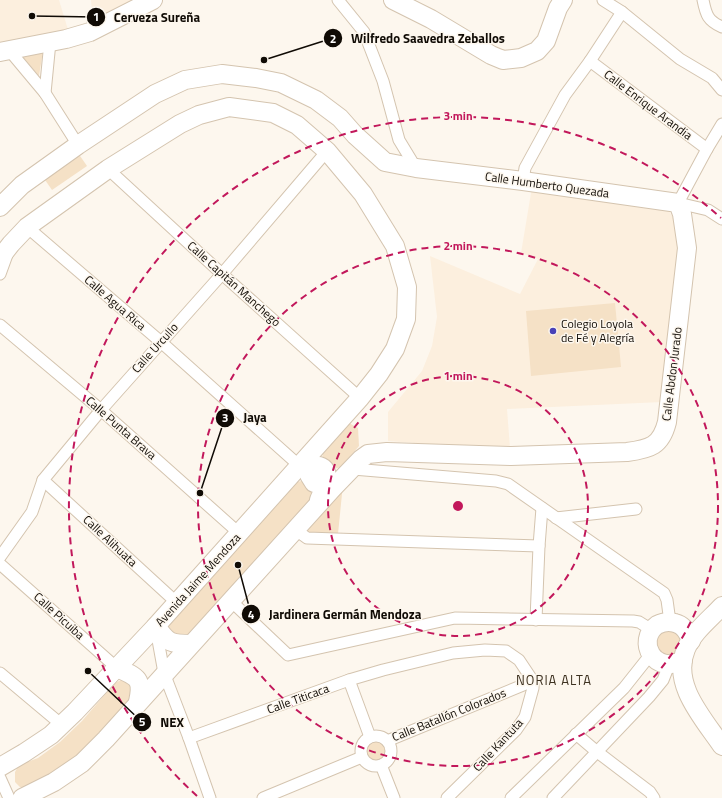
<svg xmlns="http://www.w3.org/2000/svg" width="722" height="798" viewBox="0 0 722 798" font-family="'Titillium Web',sans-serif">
<rect width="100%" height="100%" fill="#fdf7ee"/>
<g fill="#fcefde">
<polygon points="0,0 59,0 69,33 0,42"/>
<polygon points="91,0 133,0 93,24"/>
<polygon points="532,187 669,211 676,223 681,249 662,402 507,409 510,448 469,447 388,441 388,412 422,371 432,346 437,317 430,256 520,294 538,259 521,253"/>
</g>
<g fill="#f5e1c6">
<polygon points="43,51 39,76 21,55"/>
<polygon points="78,153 87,166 52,190 43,177"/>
<polygon points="615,303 621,367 531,376 526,311"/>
<path d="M349,423l9,5 1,18 -18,21 -8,2c-8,-5 -12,-8 -10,-18z"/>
<polygon points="302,481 313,489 312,496 310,502 189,638 181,641 165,629 296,482"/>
<polygon points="343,484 338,534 312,534 307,532 308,525"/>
<path d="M667,627l17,9c-6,7 -9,14 -10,24l-12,-1 -10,-19z"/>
<polygon points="123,679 131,683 136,696 90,747 33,787 20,787 15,782 15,772 19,765 38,758 60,742 82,721 115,683"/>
<circle cx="376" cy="752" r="11"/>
</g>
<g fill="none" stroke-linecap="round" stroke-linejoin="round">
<g stroke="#d4c4af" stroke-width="13">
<g id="street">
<polyline points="338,0 364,32 383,81 399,140 416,168"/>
<polyline points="603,0 622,12 680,59 712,78 722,90"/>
<path d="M703,0c3,15 5,21 19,27"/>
<polyline points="9,50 45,93 78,145"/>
<polyline points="590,61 707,149"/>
<polyline points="45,93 50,42"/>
<polyline points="722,124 707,149 678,203 708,210 722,219"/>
<polyline points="108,169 222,274 360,398"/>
<polyline points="523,181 525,168 565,95 590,61 622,12"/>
<polyline points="27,227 161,342 293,460 302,470"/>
<polyline points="0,274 8,252"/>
<polyline points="0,325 101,410 240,534"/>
<polyline points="353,469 496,481 508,484 664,593 667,600 670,622"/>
<polyline points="43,480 176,602"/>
<polyline points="556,518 636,509"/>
<polyline points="296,530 307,538 539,546"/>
<polyline points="0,557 32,512 43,480 101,410 222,274 327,151"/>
<polyline points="0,564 117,668"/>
<polyline points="231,601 288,655 455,618 633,621 639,622 652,630"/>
<polyline points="536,620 539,546 542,508"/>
<polyline points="156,629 164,673 189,738 210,798"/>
<polyline points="0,673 62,725"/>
<polyline points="349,680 383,670 453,653 485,650 506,651 519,660 533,681 533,688 525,717 516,730 447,798"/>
<polyline points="576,734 596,751 650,792 654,798"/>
<circle cx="376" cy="751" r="15"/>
<polyline points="189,738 349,680 370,737"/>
<polyline points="387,741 533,681"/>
<polyline points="381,765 394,798"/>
<polyline points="0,778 9,798"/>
<polyline points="263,798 362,757"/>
<polyline points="511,798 624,688 651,654"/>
<polyline points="553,798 649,697 663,680 669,665"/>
</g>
</g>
<g stroke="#d4c4af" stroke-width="20">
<g id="primary">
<polyline points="393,0 431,19 491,55 503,60 521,58 537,51 546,41 558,8 563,0"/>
<polyline points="0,52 66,39 90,32 153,0"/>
<path d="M0,207l22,-22 56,-40 77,-51 30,-14 37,-6 34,4 25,5 35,17 24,18 15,17 30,27 31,6 107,13 155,22 4,11 5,34 -20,174c-6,24 -17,27 -40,30l-116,4 -124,-4 -19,2 -7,5 -28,29 -227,251 -24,24 -28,19 -32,16"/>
<polyline points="0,258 11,244 27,227 108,169 180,124 199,115 229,107 273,113 297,125 327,151 363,194 395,246 407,287 406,319 395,349 379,374 360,398 156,626 75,712 51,735 24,753 0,767"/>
<path d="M319,500c4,-10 15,-30 0,-34l-8,4 -2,5 5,8 5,1 7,-5"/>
<path d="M722,606c-12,13 -29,26 -36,43 -15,35 17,69 36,97"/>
<path d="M156,626c12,17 14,18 35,18"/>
<path d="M683,660c-28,16 -48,-19 -26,-35 6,-3 12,-4 18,-2 9,2 13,9 16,18"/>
<path d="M117,668c21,9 26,11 21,34"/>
</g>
</g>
<use href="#street" stroke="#fff" stroke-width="11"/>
<use href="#primary" stroke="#fff" stroke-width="18"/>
</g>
<g fill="none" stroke="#c2185b" stroke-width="2" stroke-dasharray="7 5">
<circle cx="458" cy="506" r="130"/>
<circle cx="458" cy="506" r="260"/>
<path d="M197 796A390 390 0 1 1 721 218"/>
</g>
<circle fill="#4841b7" stroke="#fdf7ee" stroke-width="1.5" cx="553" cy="331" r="4"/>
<g text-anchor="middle" stroke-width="3" stroke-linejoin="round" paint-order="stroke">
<g font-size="12" fill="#100b05" stroke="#fdf7ee">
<text transform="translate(648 105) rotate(37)" y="4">Calle Enrique Arandia</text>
<text transform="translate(547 185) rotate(8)" y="4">Calle Humberto Quezada</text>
<text transform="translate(234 284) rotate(42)" y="4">Calle Capitán Manchego</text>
<text transform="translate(115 303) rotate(41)" y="4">Calle Agua Rica</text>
<text transform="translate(155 348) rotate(-48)" y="4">Calle Urcullo</text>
<text transform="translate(672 374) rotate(-83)" y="4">Calle Abdon Jurado</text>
<text transform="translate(121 428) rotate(41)" y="4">Calle Punta Brava</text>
<text transform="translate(110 541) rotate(43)" y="4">Calle Alihuata</text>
<text transform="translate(198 580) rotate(-48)" y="4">Avenida Jaime Mendoza</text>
<text transform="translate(59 616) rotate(42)" y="4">Calle Picuiba</text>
<text transform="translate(298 699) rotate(-20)" y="4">Calle Titicaca</text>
<text transform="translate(449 715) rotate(-22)" y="4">Calle Batallón Colorados</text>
<text transform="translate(498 745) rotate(-47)" y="4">Calle Kantuta</text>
</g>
<g font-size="12" fill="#100b05" stroke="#fdf7ee" text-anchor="start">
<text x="561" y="328">Colegio Loyola<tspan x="561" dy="14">de Fé y Alegría</tspan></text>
</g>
<g font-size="13" letter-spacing="1" fill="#3d3120" stroke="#fdf7ee">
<text x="554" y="685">NORIA ALTA</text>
</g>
</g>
<circle cx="458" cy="506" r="6" fill="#c2185b" stroke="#fdf7ee" stroke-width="2"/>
<g font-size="12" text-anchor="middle" font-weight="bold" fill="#c2185b" stroke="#fdf7ee" stroke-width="3" stroke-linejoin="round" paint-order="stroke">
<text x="458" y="120">3 min</text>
<text x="458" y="250">2 min</text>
<text x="458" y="380">1 min</text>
</g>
<path fill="none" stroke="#100b05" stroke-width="1.5" d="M32 16L96 17M264 60L333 38M200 493L225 418M238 565L251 614M88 671L142 722"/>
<g fill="#100b05" stroke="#fdf7ee" stroke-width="1.5">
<circle cx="32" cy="16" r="4"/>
<circle cx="264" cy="60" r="4"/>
<circle cx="200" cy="493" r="4"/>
<circle cx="238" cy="565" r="4"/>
<circle cx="88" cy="671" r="4"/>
<circle cx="96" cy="17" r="10"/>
<circle cx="333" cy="38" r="10"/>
<circle cx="225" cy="418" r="10"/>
<circle cx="251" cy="614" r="10"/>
<circle cx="142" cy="722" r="10"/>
</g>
<g font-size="12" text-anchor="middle" font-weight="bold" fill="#fff">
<text x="96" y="21">1</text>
<text x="333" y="43">2</text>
<text x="225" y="422">3</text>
<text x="251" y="619">4</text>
<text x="142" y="726">5</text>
</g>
<g font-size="13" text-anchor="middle" font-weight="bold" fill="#100b05" stroke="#fdf7ee" stroke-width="3" stroke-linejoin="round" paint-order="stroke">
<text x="157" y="22">Cerveza Sureña</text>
<text x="428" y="43">Wilfredo Saavedra Zeballos</text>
<text x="255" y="422">Jaya</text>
<text x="345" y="619">Jardinera Germán Mendoza</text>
<text x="172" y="727">NEX</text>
</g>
</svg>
